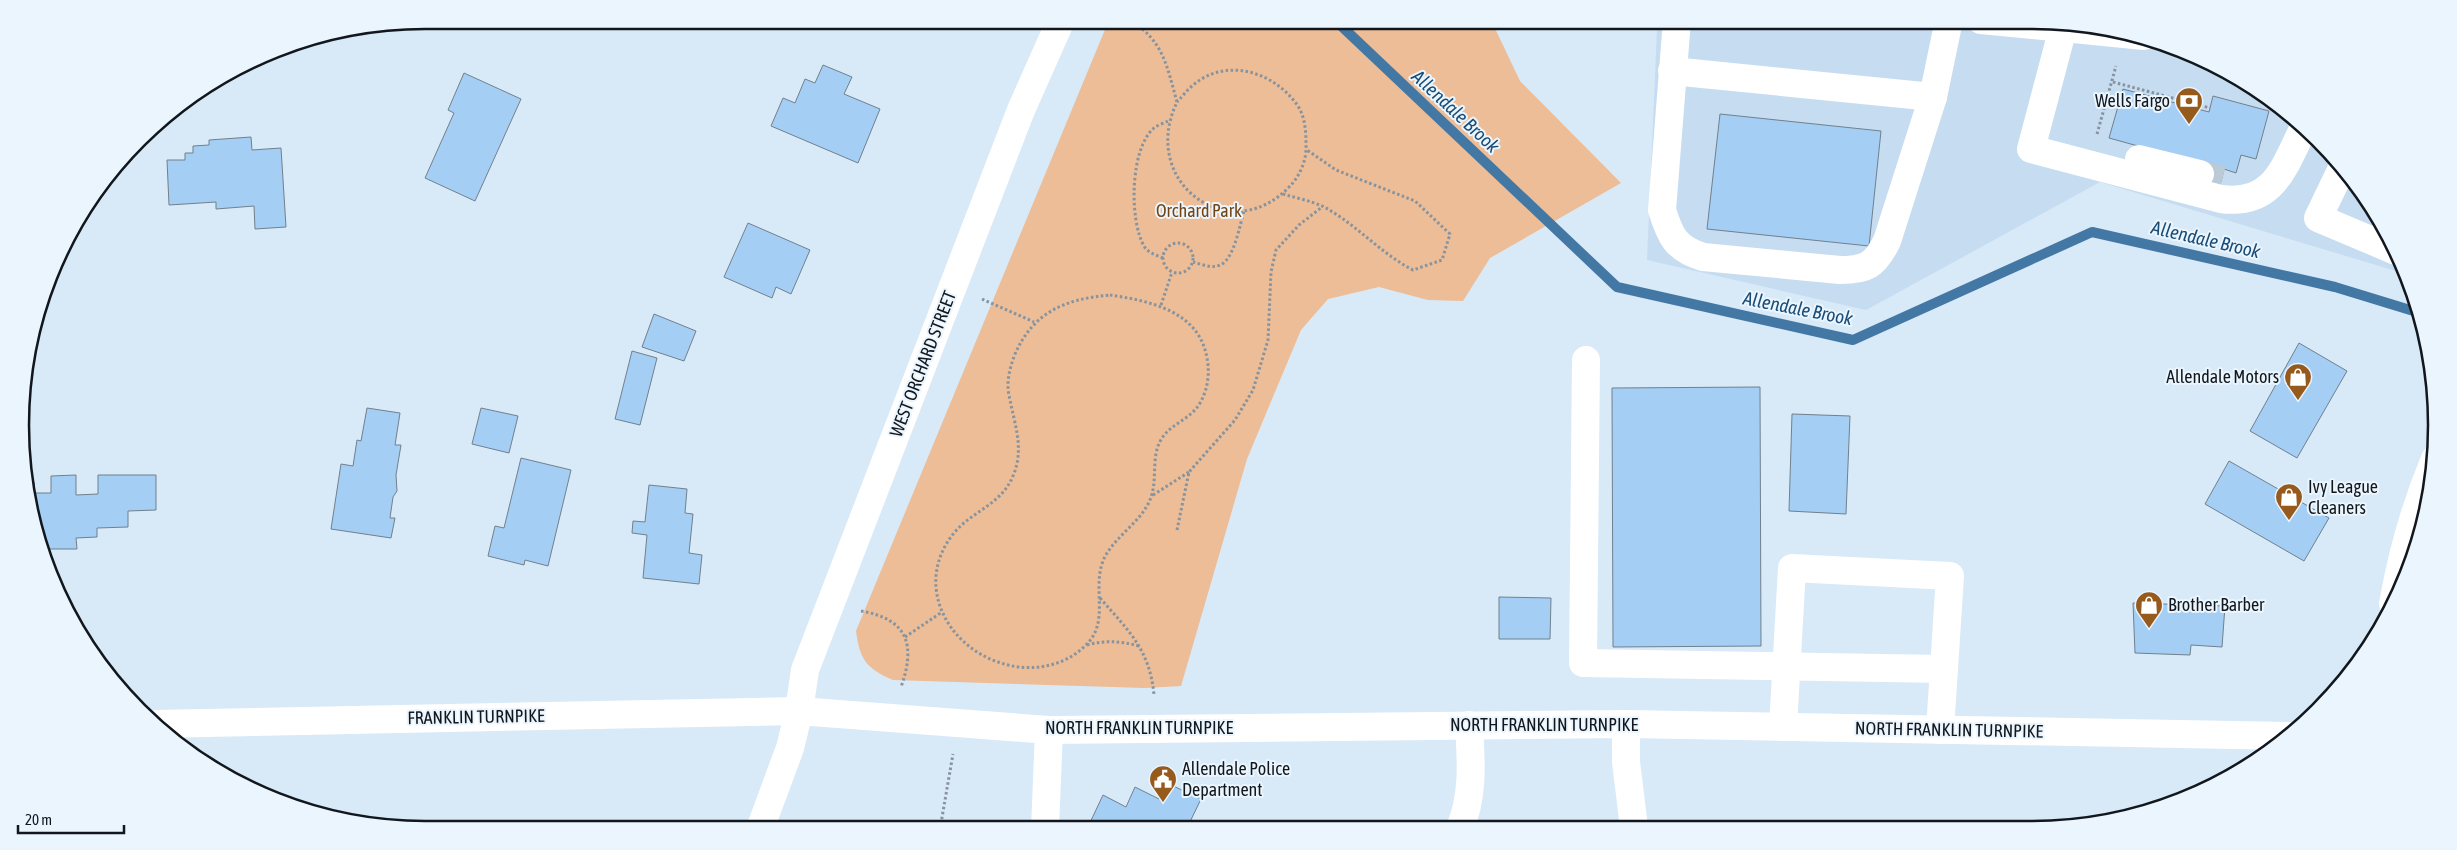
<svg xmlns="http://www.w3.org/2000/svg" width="2457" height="850" viewBox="0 0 2457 850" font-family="'Asap Condensed',sans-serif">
<rect width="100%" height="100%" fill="#d8e9f8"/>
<polygon fill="#c6dcf1" points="1562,20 2032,20 2137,34 2211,62 2278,104 2336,158 2383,222 2406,274 2100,182 1866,310 1647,260 1657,30"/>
<path fill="#ecbd96" d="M1109,20h382l29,61 101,102 -131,75 -27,43 -35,-1 -49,-13 -51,12 -27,31 -54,129 -66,227 -36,2 -252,-8c-27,-12 -33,-20 -37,-49z"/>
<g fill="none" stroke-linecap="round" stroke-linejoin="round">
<polyline stroke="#4377a4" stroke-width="10" points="1335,20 1617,287 1853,340 2092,232 2335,287 2420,313"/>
</g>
<g fill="#a4cef4" stroke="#71808d">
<polygon points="823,65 852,77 844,94 880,109 858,163 771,126 783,98 795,103 805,79 815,83"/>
<polygon points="464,73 521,99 475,201 425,178 454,113 448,110"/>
<polygon points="2123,89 2209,112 2213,96 2269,111 2256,159 2241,155 2236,173 2224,169 2221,182 2199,177 2203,164 2109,138"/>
<polygon points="1720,114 1881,131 1869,246 1707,229"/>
<polygon points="251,137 252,150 281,148 286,227 255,229 254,206 216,209 216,202 169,205 167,160 185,160 185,153 193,153 193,146 209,145 209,140"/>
<polygon points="748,223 810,250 791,294 776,287 772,298 724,277"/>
<polygon points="654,314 696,331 684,361 642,347"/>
<polygon points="2299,343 2347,371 2297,458 2250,431"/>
<polygon points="632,351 657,358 640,425 615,419"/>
<polygon points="1760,387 1761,646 1613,647 1612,388"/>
<polygon points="367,408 400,413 395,445 401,445 396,475 397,491 393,497 390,518 395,518 391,538 331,529 341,464 353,466 357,440 361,441"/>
<polygon points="481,408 518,416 509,453 472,444"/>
<polygon points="1792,414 1850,416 1846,514 1789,511"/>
<polygon points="521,458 571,470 548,566 525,560 524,565 488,556 495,526 504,528"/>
<polygon points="2229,461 2329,518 2304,561 2205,504"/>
<polygon points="76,475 76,495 98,494 98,475 156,475 156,510 128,511 128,527 97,528 97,537 76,538 77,549 42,549 34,530 26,483 34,482 35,493 51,493 51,476"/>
<polygon points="649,485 687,489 685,513 693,514 689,553 702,555 699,584 643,578 647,535 632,533 633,521 645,522"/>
<polygon points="1499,597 1551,598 1550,639 1499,639"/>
<polygon points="2133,603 2225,606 2222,647 2191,645 2190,655 2135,653"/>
<polygon points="1167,783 1201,799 1187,828 1087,829 1103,795 1126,807 1135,787 1159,799"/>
</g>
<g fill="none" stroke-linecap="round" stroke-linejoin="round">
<polyline stroke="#bacad7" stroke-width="28" stroke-dasharray="28 14" stroke-linecap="butt" points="2200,174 2222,180"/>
<g stroke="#87939e" stroke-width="3" stroke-dasharray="2.5 2.5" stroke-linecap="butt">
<path d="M1130,20c34,21 37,47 47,82 -39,82 55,147 113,84 10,-10 17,-27 16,-41 0,-15 -1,-31 -11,-43 -24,-31 -70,-45 -103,-16 -5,4 -10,11 -15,16"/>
<polyline points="2113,82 2210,108"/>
<polyline points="2097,134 2116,66"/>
<path d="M1283,194c13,4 29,7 41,13 32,17 56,46 89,63l29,-10 8,-26 -35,-33 -79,-31 -29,-20"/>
<circle cx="1178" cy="258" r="15"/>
<path d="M1163,258c-7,-3 -15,-5 -19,-12 -15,-26 -14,-98 10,-118 4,-3 10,-5 14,-7"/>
<path d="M1193,262c8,2 18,7 27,3 14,-5 20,-41 24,-54"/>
<path d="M1110,295c40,6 89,16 97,63 3,15 1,31 -7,45 -9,16 -28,20 -38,35 -11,17 -5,38 -10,56 -7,27 -39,42 -49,67 -11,28 7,61 -17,84 -23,23 -58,28 -88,17 -53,-18 -84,-80 -44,-129 18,-22 47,-28 59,-57 12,-28 1,-53 -4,-81 -3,-13 1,-28 6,-41 19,-43 51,-55 95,-59z"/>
<polyline points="982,299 1034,322"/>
<polyline points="1161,305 1172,272"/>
<polyline points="1153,495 1189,472"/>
<polyline points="1177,530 1189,472 1235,420 1253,390 1268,340 1271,272 1276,250 1299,225 1322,207"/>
<path d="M1100,598c28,32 50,52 54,97"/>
<path d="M861,611c47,8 55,34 40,76"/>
<polyline points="905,637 942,612"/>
<path d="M1087,645c18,-5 34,-4 52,1"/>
<polyline points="940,829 953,754"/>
</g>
<g stroke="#fff" stroke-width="28">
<path d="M1677,20l-15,190c8,26 14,39 41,47l137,13c27,0 35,-5 47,-29l46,-144 16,-77"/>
<polyline points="1981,20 2144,36"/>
<path d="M2063,28l-32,121 190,50c53,7 63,-32 83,-72"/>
<polyline points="1672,71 1933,97"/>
<polyline points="2139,159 2200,174"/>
<polyline points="2343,166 2318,218 2396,251"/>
<polyline points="1586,360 1583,663 1944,669"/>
<path d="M2393,604c9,-51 22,-98 42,-145"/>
<polyline points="1626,724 1626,762 1634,827"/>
<polyline points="1783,727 1792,568 1950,576 1940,730"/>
<path d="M1460,828c14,-33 11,-69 9,-103"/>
<polyline points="760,829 790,748 799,711"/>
<polyline points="1045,829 1049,730"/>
</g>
<g stroke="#fff" stroke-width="28">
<polyline points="799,711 805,670 1021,110 1061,20"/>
<polyline points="154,724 799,711 1049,730 1626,724 2290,736"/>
</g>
</g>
<defs>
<g id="bank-pin" transform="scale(1.4375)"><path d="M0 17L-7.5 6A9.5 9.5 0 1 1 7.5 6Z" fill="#975a1d" stroke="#ebf5fe"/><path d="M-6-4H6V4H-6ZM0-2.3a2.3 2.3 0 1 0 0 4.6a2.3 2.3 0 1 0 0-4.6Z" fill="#fff"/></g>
<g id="shop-pin" transform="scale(1.4375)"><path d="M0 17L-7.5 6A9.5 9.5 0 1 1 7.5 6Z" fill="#975a1d" stroke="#ebf5fe"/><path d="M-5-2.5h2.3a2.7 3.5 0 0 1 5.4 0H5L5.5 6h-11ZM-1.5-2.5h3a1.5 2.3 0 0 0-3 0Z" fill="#fff"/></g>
<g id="civic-pin" transform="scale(1.4375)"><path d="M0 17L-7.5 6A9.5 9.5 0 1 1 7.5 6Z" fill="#975a1d" stroke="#ebf5fe"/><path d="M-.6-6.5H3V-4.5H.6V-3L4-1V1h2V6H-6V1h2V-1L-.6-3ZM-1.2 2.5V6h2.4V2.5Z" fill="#fff"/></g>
</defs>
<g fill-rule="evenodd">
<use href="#bank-pin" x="2189" y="101"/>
<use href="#shop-pin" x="2298" y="377"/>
<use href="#shop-pin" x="2289" y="497"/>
<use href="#shop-pin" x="2149" y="605"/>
<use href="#civic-pin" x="1163" y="779"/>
</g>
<g text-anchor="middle" stroke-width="4" stroke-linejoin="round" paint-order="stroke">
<g font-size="18" fill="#11171c" stroke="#ebf5fe" text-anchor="start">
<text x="2170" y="107" text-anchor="end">Wells Fargo</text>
<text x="2279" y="383" text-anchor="end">Allendale Motors</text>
<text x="2308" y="493">Ivy League<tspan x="2308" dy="21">Cleaners</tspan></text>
<text x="2168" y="611">Brother Barber</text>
<text x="1182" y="775">Allendale Police<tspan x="1182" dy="21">Department</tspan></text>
</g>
<g font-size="18" fill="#724313" stroke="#ebf5fe">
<text x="1199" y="217">Orchard Park</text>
</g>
<g font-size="18" fill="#11171c" stroke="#ebf5fe">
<text transform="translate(923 364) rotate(-69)" y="6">WEST ORCHARD STREET</text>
<text transform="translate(476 717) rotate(-1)" y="6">FRANKLIN TURNPIKE</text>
<text x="1544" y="731">NORTH FRANKLIN TURNPIKE</text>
<text x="1139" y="734">NORTH FRANKLIN TURNPIKE</text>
<text transform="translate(1949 730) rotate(1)" y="6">NORTH FRANKLIN TURNPIKE</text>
</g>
<g font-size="19" font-style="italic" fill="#194d77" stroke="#ebf5fe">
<text transform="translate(1456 111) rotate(43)" y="7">Allendale Brook</text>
<text transform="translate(2206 239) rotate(13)" y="7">Allendale Brook</text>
<text transform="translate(1798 308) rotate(11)" y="7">Allendale Brook</text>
</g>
</g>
<path d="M0 0H2457V850H0ZM425 29H2032A396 396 0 0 1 2428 425V425A396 396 0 0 1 2032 821H425A396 396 0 0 1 29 425V425A396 396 0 0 1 425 29Z" fill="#ebf5fe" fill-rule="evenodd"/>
<path fill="none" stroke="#11171c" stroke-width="2.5" d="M425 29H2032A396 396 0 0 1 2428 425V425A396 396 0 0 1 2032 821H425A396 396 0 0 1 29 425V425A396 396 0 0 1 425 29Z"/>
<path d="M18 825v8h106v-8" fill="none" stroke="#11171c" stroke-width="2.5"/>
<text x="25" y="825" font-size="15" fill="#11171c" stroke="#ebf5fe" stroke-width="4" paint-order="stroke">20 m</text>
</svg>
